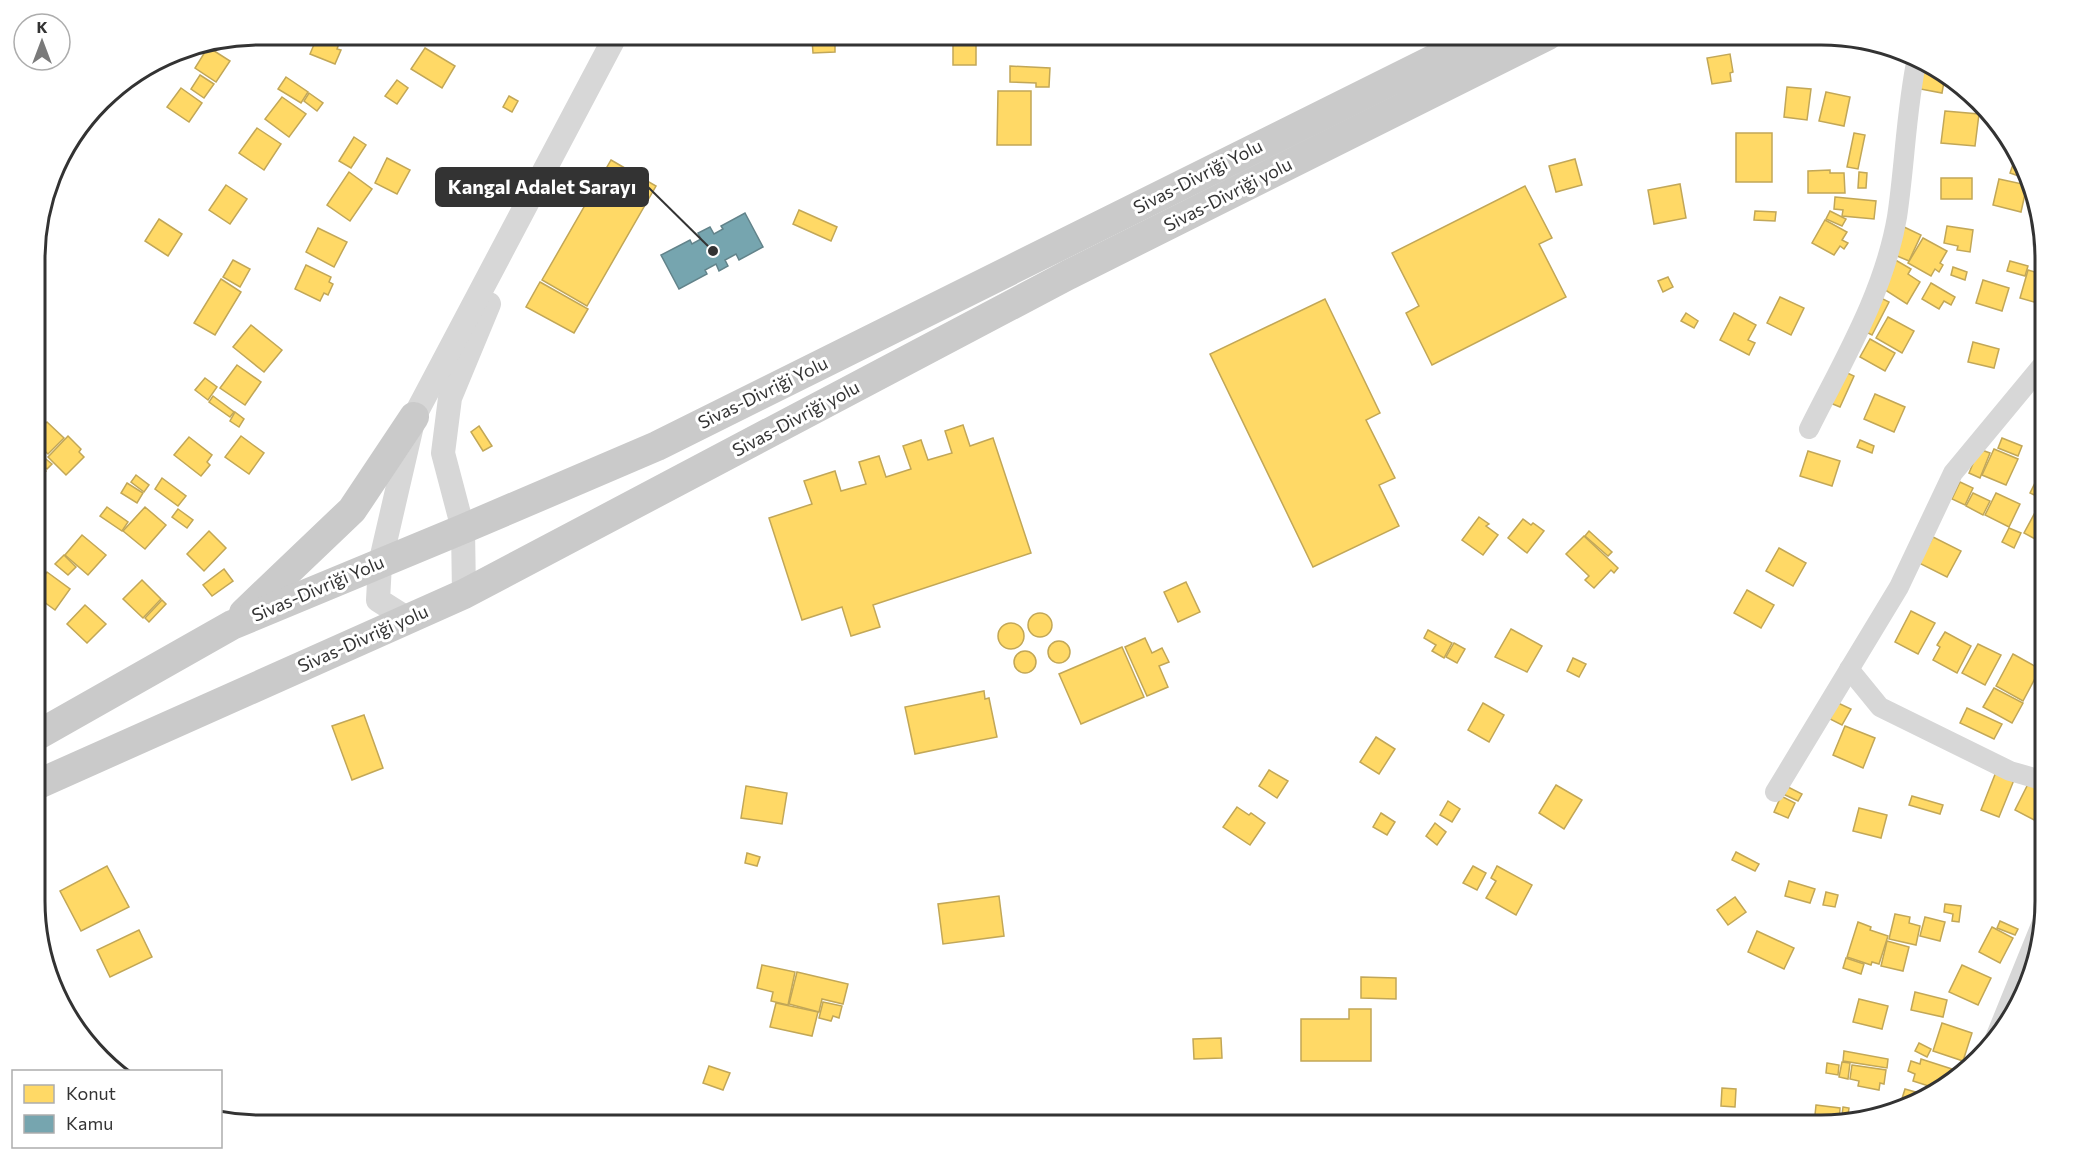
<svg xmlns="http://www.w3.org/2000/svg" width="2080" height="1160" viewBox="0 0 2080 1160" font-family="Commissioner,sans-serif">
<rect width="100%" height="100%" fill="#fff"/>
<g fill="#ffd966" stroke="#c2a757" stroke-width="1.5">
<polygon points="318,35 342,36 337,49 341,50 335,64 310,54"/>
<polygon points="680,35 706,35 700,45"/>
<rect x="953" y="35" width="23" height="30"/>
<polygon points="812,40 835,40 835,52 813,53"/>
<polygon points="208,47 230,61 216,82 195,68"/>
<polygon points="425,48 455,66 442,88 411,69"/>
<polygon points="1730,54 1733,72 1730,73 1731,81 1712,84 1707,58"/>
<polygon points="1920,59 1933,64 1945,76 1942,93 1915,88"/>
<polygon points="1010,66 1050,68 1049,87 1036,87 1036,83 1010,82"/>
<polygon points="200,75 214,84 204,98 191,89"/>
<polygon points="286,77 308,92 301,103 278,89"/>
<polygon points="397,80 408,88 397,104 385,96"/>
<polygon points="1787,87 1811,89 1807,120 1784,117"/>
<polygon points="181,88 202,103 189,122 167,107"/>
<polygon points="998,91 1031,91 1031,145 997,145"/>
<polygon points="1826,92 1850,97 1844,126 1819,121"/>
<polygon points="309,93 323,103 317,111 304,101"/>
<polygon points="509,96 518,101 512,112 503,107"/>
<polygon points="282,97 306,114 289,137 265,119"/>
<polygon points="1945,111 1979,114 1975,146 1941,143"/>
<polygon points="257,128 281,144 264,170 239,153"/>
<rect x="1736" y="133" width="36" height="49"/>
<polygon points="1854,133 1865,135 1858,169 1847,167"/>
<polygon points="354,137 366,145 351,168 339,161"/>
<polygon points="2017,153 2030,180 2010,173"/>
<polygon points="387,158 410,170 397,194 375,183"/>
<polygon points="1575,159 1582,185 1556,192 1549,166"/>
<polygon points="611,160 656,186 587,306 542,280"/>
<polygon points="1830,170 1830,173 1844,173 1845,193 1808,193 1808,171"/>
<polygon points="349,172 372,189 350,221 327,205"/>
<polygon points="1859,172 1867,173 1866,188 1858,188"/>
<rect x="1941" y="178" width="31" height="21"/>
<polygon points="1999,179 2027,185 2021,212 1993,205"/>
<polygon points="1680,184 1686,218 1654,224 1648,190"/>
<polygon points="226,185 247,199 230,224 209,210"/>
<polygon points="1525,186 1552,238 1539,244 1566,297 1432,365 1406,313 1419,306 1392,253"/>
<polygon points="1835,197 1876,201 1874,219 1842,216 1843,210 1834,209"/>
<polygon points="799,210 837,227 831,241 793,224"/>
<polygon points="1755,211 1776,212 1775,221 1754,220"/>
<polygon points="1830,211 1846,219 1842,226 1826,219"/>
<polygon points="159,219 182,234 168,256 145,241"/>
<polygon points="1825,220 1847,232 1842,240 1848,243 1844,249 1840,246 1834,255 1812,243"/>
<polygon points="1902,226 1921,235 1909,261 1890,253"/>
<polygon points="1947,226 1973,230 1970,252 1957,250 1958,246 1944,243"/>
<polygon points="318,228 347,242 334,267 306,252"/>
<polygon points="2043,234 2045,244 2045,259 2035,256"/>
<polygon points="1923,238 1947,251 1940,263 1943,265 1939,272 1935,269 1931,276 1908,263"/>
<polygon points="1892,258 1911,269 1908,274 1920,282 1907,304 1879,286"/>
<polygon points="233,260 250,269 240,287 223,277"/>
<polygon points="2010,261 2028,266 2025,276 2007,271"/>
<polygon points="306,265 331,277 329,282 333,284 328,295 324,293 320,301 295,289"/>
<polygon points="1953,267 1967,272 1965,280 1951,275"/>
<polygon points="2028,270 2045,275 2045,305 2020,298"/>
<polygon points="1668,277 1673,287 1663,292 1658,281"/>
<polygon points="221,279 241,292 215,335 194,323"/>
<polygon points="1983,280 2009,288 2002,311 1976,303"/>
<polygon points="540,282 588,309 574,333 526,307"/>
<polygon points="1931,283 1955,297 1951,305 1944,301 1939,309 1922,299"/>
<polygon points="1780,297 1804,308 1791,335 1767,323"/>
<polygon points="1879,297 1889,302 1872,335 1862,330"/>
<polygon points="1325,299 1380,413 1366,420 1395,478 1379,485 1399,526 1313,567 1210,354"/>
<polygon points="1686,313 1698,321 1694,328 1681,321"/>
<polygon points="1734,313 1756,325 1748,340 1755,343 1749,355 1720,340"/>
<polygon points="1888,317 1914,331 1902,353 1876,338"/>
<polygon points="251,325 282,350 264,372 233,347"/>
<polygon points="1870,339 1895,353 1885,371 1860,357"/>
<polygon points="1973,342 1999,349 1994,368 1968,362"/>
<polygon points="237,365 261,382 245,405 220,388"/>
<polygon points="1843,371 1854,376 1840,407 1828,402"/>
<polygon points="205,378 217,387 208,400 195,390"/>
<polygon points="1875,394 1905,407 1894,432 1864,419"/>
<polygon points="213,396 234,412 230,417 209,402"/>
<polygon points="235,412 244,419 239,427 230,421"/>
<polygon points="47,422 64,438 48,454 36,443 36,432"/>
<polygon points="963,425 970,446 993,438 1031,553 873,605 880,627 851,636 842,607 802,620 769,518 812,504 804,481 835,471 841,491 866,484 859,462 879,456 886,477 911,469 903,446 921,440 928,460 952,453 945,431"/>
<polygon points="479,426 492,446 483,451 471,432"/>
<polygon points="68,436 81,449 79,452 84,457 66,475 48,457"/>
<polygon points="241,436 264,453 249,474 225,457"/>
<polygon points="189,437 212,455 207,462 210,465 201,476 174,455"/>
<polygon points="2002,438 2022,446 2018,456 1998,448"/>
<polygon points="1860,440 1874,446 1872,453 1857,447"/>
<polygon points="1979,449 1990,453 1980,478 1969,473"/>
<polygon points="1994,449 2018,459 2006,485 1982,475"/>
<polygon points="36,451 52,464 47,469 36,460"/>
<polygon points="1808,451 1840,461 1832,486 1800,476"/>
<polygon points="36,463 46,471 37,480 45,487 36,496"/>
<polygon points="2040,473 2045,475 2045,500 2030,493"/>
<polygon points="136,475 149,485 144,492 131,482"/>
<polygon points="162,478 186,496 178,506 155,489"/>
<polygon points="1960,482 1973,488 1965,505 1952,499"/>
<polygon points="127,483 143,493 137,503 121,493"/>
<polygon points="1973,493 1990,501 1983,515 1966,506"/>
<polygon points="1996,493 2020,504 2009,527 1985,515"/>
<polygon points="107,507 128,522 122,531 100,516"/>
<polygon points="145,507 166,525 145,549 123,531"/>
<polygon points="2038,507 2045,511 2045,535 2041,542 2024,533"/>
<polygon points="178,509 193,520 187,528 172,517"/>
<polygon points="1479,517 1489,524 1486,526 1498,535 1483,555 1462,540"/>
<polygon points="1523,519 1531,525 1533,523 1544,531 1527,553 1508,538"/>
<polygon points="2009,528 2021,533 2014,548 2002,542"/>
<polygon points="209,531 226,548 204,571 187,554"/>
<polygon points="1589,531 1612,552 1608,556 1585,536"/>
<polygon points="82,535 106,555 88,575 65,555"/>
<polygon points="1584,536 1618,568 1614,573 1611,570 1594,588 1585,580 1589,576 1566,554"/>
<polygon points="1933,537 1961,551 1947,577 1919,563"/>
<polygon points="1779,548 1806,563 1793,586 1766,571"/>
<polygon points="64,555 76,567 68,575 55,564"/>
<polygon points="224,569 233,581 212,596 203,585"/>
<polygon points="47,572 70,589 55,610 36,596 36,587"/>
<polygon points="142,580 161,599 143,618 123,599"/>
<polygon points="1186,582 1200,612 1178,622 1164,592"/>
<polygon points="1747,590 1774,605 1761,628 1734,613"/>
<polygon points="2040,598 2045,599 2044,614 2037,612"/>
<polygon points="162,600 166,604 149,622 145,618"/>
<polygon points="85,605 106,624 87,643 67,624"/>
<polygon points="1911,611 1935,623 1918,654 1895,642"/>
<circle cx="1040" cy="625" r="12"/>
<circle cx="1011" cy="636" r="13"/>
<polygon points="1511,629 1542,646 1527,672 1495,657"/>
<polygon points="1428,630 1452,643 1444,658 1432,651 1436,645 1424,638"/>
<polygon points="1945,632 1971,646 1957,673 1933,660 1940,647 1937,645"/>
<polygon points="1145,638 1152,653 1162,648 1169,662 1159,666 1168,687 1147,696 1125,647"/>
<circle cx="1059" cy="652" r="11"/>
<polygon points="1454,643 1465,649 1457,663 1446,657"/>
<polygon points="1978,644 2001,655 1985,685 1962,673"/>
<polygon points="1122,647 1144,697 1081,724 1059,674"/>
<circle cx="1025" cy="662" r="11"/>
<polygon points="2013,654 2040,669 2023,701 1996,686"/>
<polygon points="1573,658 1586,664 1579,677 1567,671"/>
<polygon points="1994,688 2023,703 2012,723 1983,707"/>
<polygon points="984,691 985,699 989,698 997,737 915,754 905,707"/>
<polygon points="1483,703 1504,715 1489,742 1468,730"/>
<polygon points="1838,703 1851,709 1842,725 1830,719"/>
<polygon points="1967,708 2002,724 1994,739 1960,723"/>
<polygon points="364,715 383,768 352,780 332,726"/>
<polygon points="1845,726 1875,738 1863,768 1833,755"/>
<polygon points="1376,737 1395,749 1379,774 1360,762"/>
<polygon points="1269,770 1288,781 1277,798 1259,786"/>
<polygon points="1996,772 2014,780 1999,817 1981,810"/>
<polygon points="2030,780 2045,788 2045,819 2042,824 2015,810"/>
<polygon points="1556,785 1582,800 1564,829 1539,813"/>
<polygon points="746,786 787,793 782,824 741,818"/>
<polygon points="1786,786 1802,794 1798,801 1783,794"/>
<polygon points="1781,796 1795,803 1788,818 1774,812"/>
<polygon points="1912,796 1943,805 1940,814 1909,805"/>
<polygon points="1448,801 1460,809 1452,822 1440,815"/>
<polygon points="1237,807 1249,815 1251,813 1265,823 1250,845 1223,827"/>
<polygon points="1859,808 1887,815 1881,838 1853,831"/>
<polygon points="1381,813 1395,822 1387,835 1373,827"/>
<polygon points="1435,823 1446,832 1437,845 1426,836"/>
<polygon points="1736,852 1759,864 1755,871 1732,860"/>
<polygon points="747,853 760,857 757,866 745,863"/>
<polygon points="107,866 129,907 81,931 60,891"/>
<polygon points="1473,866 1486,873 1477,890 1463,883"/>
<polygon points="1497,866 1532,885 1516,915 1486,898 1496,881 1491,878"/>
<polygon points="1789,881 1815,889 1810,903 1785,896"/>
<polygon points="1826,892 1838,895 1835,907 1823,905"/>
<polygon points="999,896 1004,936 943,944 938,904"/>
<polygon points="1735,897 1746,912 1728,925 1717,910"/>
<polygon points="1945,904 1961,906 1959,922 1952,921 1953,914 1944,912"/>
<polygon points="1895,914 1910,917 1909,923 1920,926 1916,945 1889,939"/>
<polygon points="1925,917 1945,922 1940,941 1920,936"/>
<polygon points="2000,921 2018,929 2015,935 1997,928"/>
<polygon points="1858,922 1871,927 1870,930 1888,936 1879,964 1872,962 1871,965 1847,957"/>
<polygon points="1992,927 2013,938 2000,963 1979,952"/>
<polygon points="139,930 152,957 110,977 97,950"/>
<polygon points="1757,931 1794,948 1784,969 1748,952"/>
<polygon points="1887,941 1909,947 1903,971 1881,966"/>
<polygon points="1846,958 1864,964 1861,974 1843,968"/>
<polygon points="762,965 795,972 788,1005 771,1001 773,992 757,988"/>
<polygon points="1962,965 1991,978 1978,1005 1949,992"/>
<polygon points="797,972 848,984 843,1004 822,999 819,1012 789,1004"/>
<polygon points="1361,977 1396,978 1396,999 1361,998"/>
<polygon points="1915,992 1947,1000 1943,1017 1911,1010"/>
<polygon points="1859,999 1888,1006 1882,1029 1853,1022"/>
<polygon points="823,1002 842,1006 839,1018 833,1016 831,1021 819,1018"/>
<polygon points="776,1003 818,1012 812,1036 770,1027"/>
<polygon points="1349,1009 1371,1009 1371,1061 1301,1061 1301,1019 1349,1019"/>
<polygon points="1942,1023 1972,1033 1963,1061 1933,1051"/>
<polygon points="1221,1038 1222,1058 1194,1059 1193,1039"/>
<polygon points="1919,1043 1931,1049 1927,1057 1915,1051"/>
<polygon points="1844,1051 1888,1059 1887,1068 1843,1061"/>
<polygon points="1921,1059 1952,1069 1948,1079 1942,1077 1938,1089 1913,1081 1915,1074 1908,1071 1911,1061 1920,1064"/>
<polygon points="1842,1062 1850,1063 1848,1079 1839,1077"/>
<polygon points="1827,1063 1839,1065 1838,1075 1826,1073"/>
<polygon points="1852,1065 1886,1070 1884,1084 1880,1083 1879,1090 1858,1086 1859,1081 1850,1079"/>
<polygon points="709,1066 730,1073 723,1090 703,1083"/>
<polygon points="1722,1088 1736,1089 1735,1107 1721,1106"/>
<polygon points="1905,1089 1930,1096 1900,1105"/>
<polygon points="1816,1105 1840,1108 1839,1124 1814,1125"/>
<polygon points="1843,1107 1849,1108 1847,1122 1841,1123"/>
</g>
<polygon fill="#76a5af" stroke="#62838a" stroke-width="1.5" points="745,213 763,247 739,260 736,254 725,260 728,266 719,271 716,264 705,270 707,274 679,289 661,255 690,240 692,244 701,239 698,233 710,227 714,234 723,229 721,226"/>
<g fill="none" stroke-linecap="round" stroke-linejoin="round">
<g stroke="#d7d7d7" stroke-width="20">
<path d="M1809,429c34,-68 75,-136 88,-212 8,-53 9,-107 20,-159"/>
<polyline points="1849,669 1880,707 2010,771 2045,781"/>
<polyline points="1775,792 1899,587 1953,473 2045,362"/>
<polyline points="1993,1043 2045,915"/>
</g>
<g stroke="#d7d7d7" stroke-width="24">
<polyline points="464,594 463,529 443,453 450,398 489,304"/>
<polyline points="408,619 378,600 380,564 414,417 616,35"/>
</g>
<g stroke="#cacaca" stroke-width="30">
<polyline points="244,613 352,510 414,417"/>
<polyline points="36,736 232,625 463,529 657,446 1483,35"/>
<polyline points="36,785 464,594 1068,275 1548,35"/>
</g>
</g>
<g text-anchor="middle" stroke-width="6" stroke-linejoin="round" paint-order="stroke">
<g font-size="18" fill="#333" stroke="#fff">
<text transform="translate(1198 177) rotate(-27)" y="6">Sivas-Divriği Yolu</text>
<text transform="translate(1228 195) rotate(-27)" y="6">Sivas-Divriği yolu</text>
<text transform="translate(763 393) rotate(-26)" y="6">Sivas-Divriği Yolu</text>
<text transform="translate(796 419) rotate(-28)" y="6">Sivas-Divriği yolu</text>
<text transform="translate(318 589) rotate(-23)" y="6">Sivas-Divriği Yolu</text>
<text transform="translate(363 639) rotate(-24)" y="6">Sivas-Divriği yolu</text>
</g>
</g>
<path d="M0 0H2080V1160H0ZM259 45H1821A214 214 0 0 1 2035 259V901A214 214 0 0 1 1821 1115H259A214 214 0 0 1 45 901V259A214 214 0 0 1 259 45Z" fill="#fff" fill-rule="evenodd"/>
<path fill="none" stroke="#333" stroke-width="3" d="M259 45H1821A214 214 0 0 1 2035 259V901A214 214 0 0 1 1821 1115H259A214 214 0 0 1 45 901V259A214 214 0 0 1 259 45Z"/>
<path fill="none" stroke="#333" stroke-width="2" d="M713 251L648 187"/>
<circle fill="#333" stroke="#fff" stroke-width="2" cx="713" cy="251" r="6"/>
<rect fill="#333" stroke="#333" stroke-width="2" x="436" y="168" width="212" height="38" rx="6"/>
<g font-size="20" text-anchor="middle" font-weight="bold" fill="#fff">
<text x="542" y="194">Kangal Adalet Sarayı</text>
</g>
<rect x="12" y="1070" width="210" height="78" fill="#ffffff" stroke="#adadad" stroke-width="1.5"/>
<rect x="24" y="1085" width="30" height="18" fill="#ffd966" stroke="#adadad" stroke-width="1.5"/>
<text x="66" y="1100" font-size="18" fill="#333333">Konut</text>
<rect x="24" y="1115" width="30" height="18" fill="#76a5af" stroke="#adadad" stroke-width="1.5"/>
<text x="66" y="1130" font-size="18" fill="#333333">Kamu</text>
<g transform="translate(42 42)"><circle r="28" fill="#ffffff" stroke="#adadad" stroke-width="1.5"/>
<path d="M0-4.5L10 22L0 15L-10 22Z" fill="#7a7a7a"/>
<text y="-9" font-size="16" font-weight="bold" text-anchor="middle" fill="#333333">K</text>
</g>
</svg>
